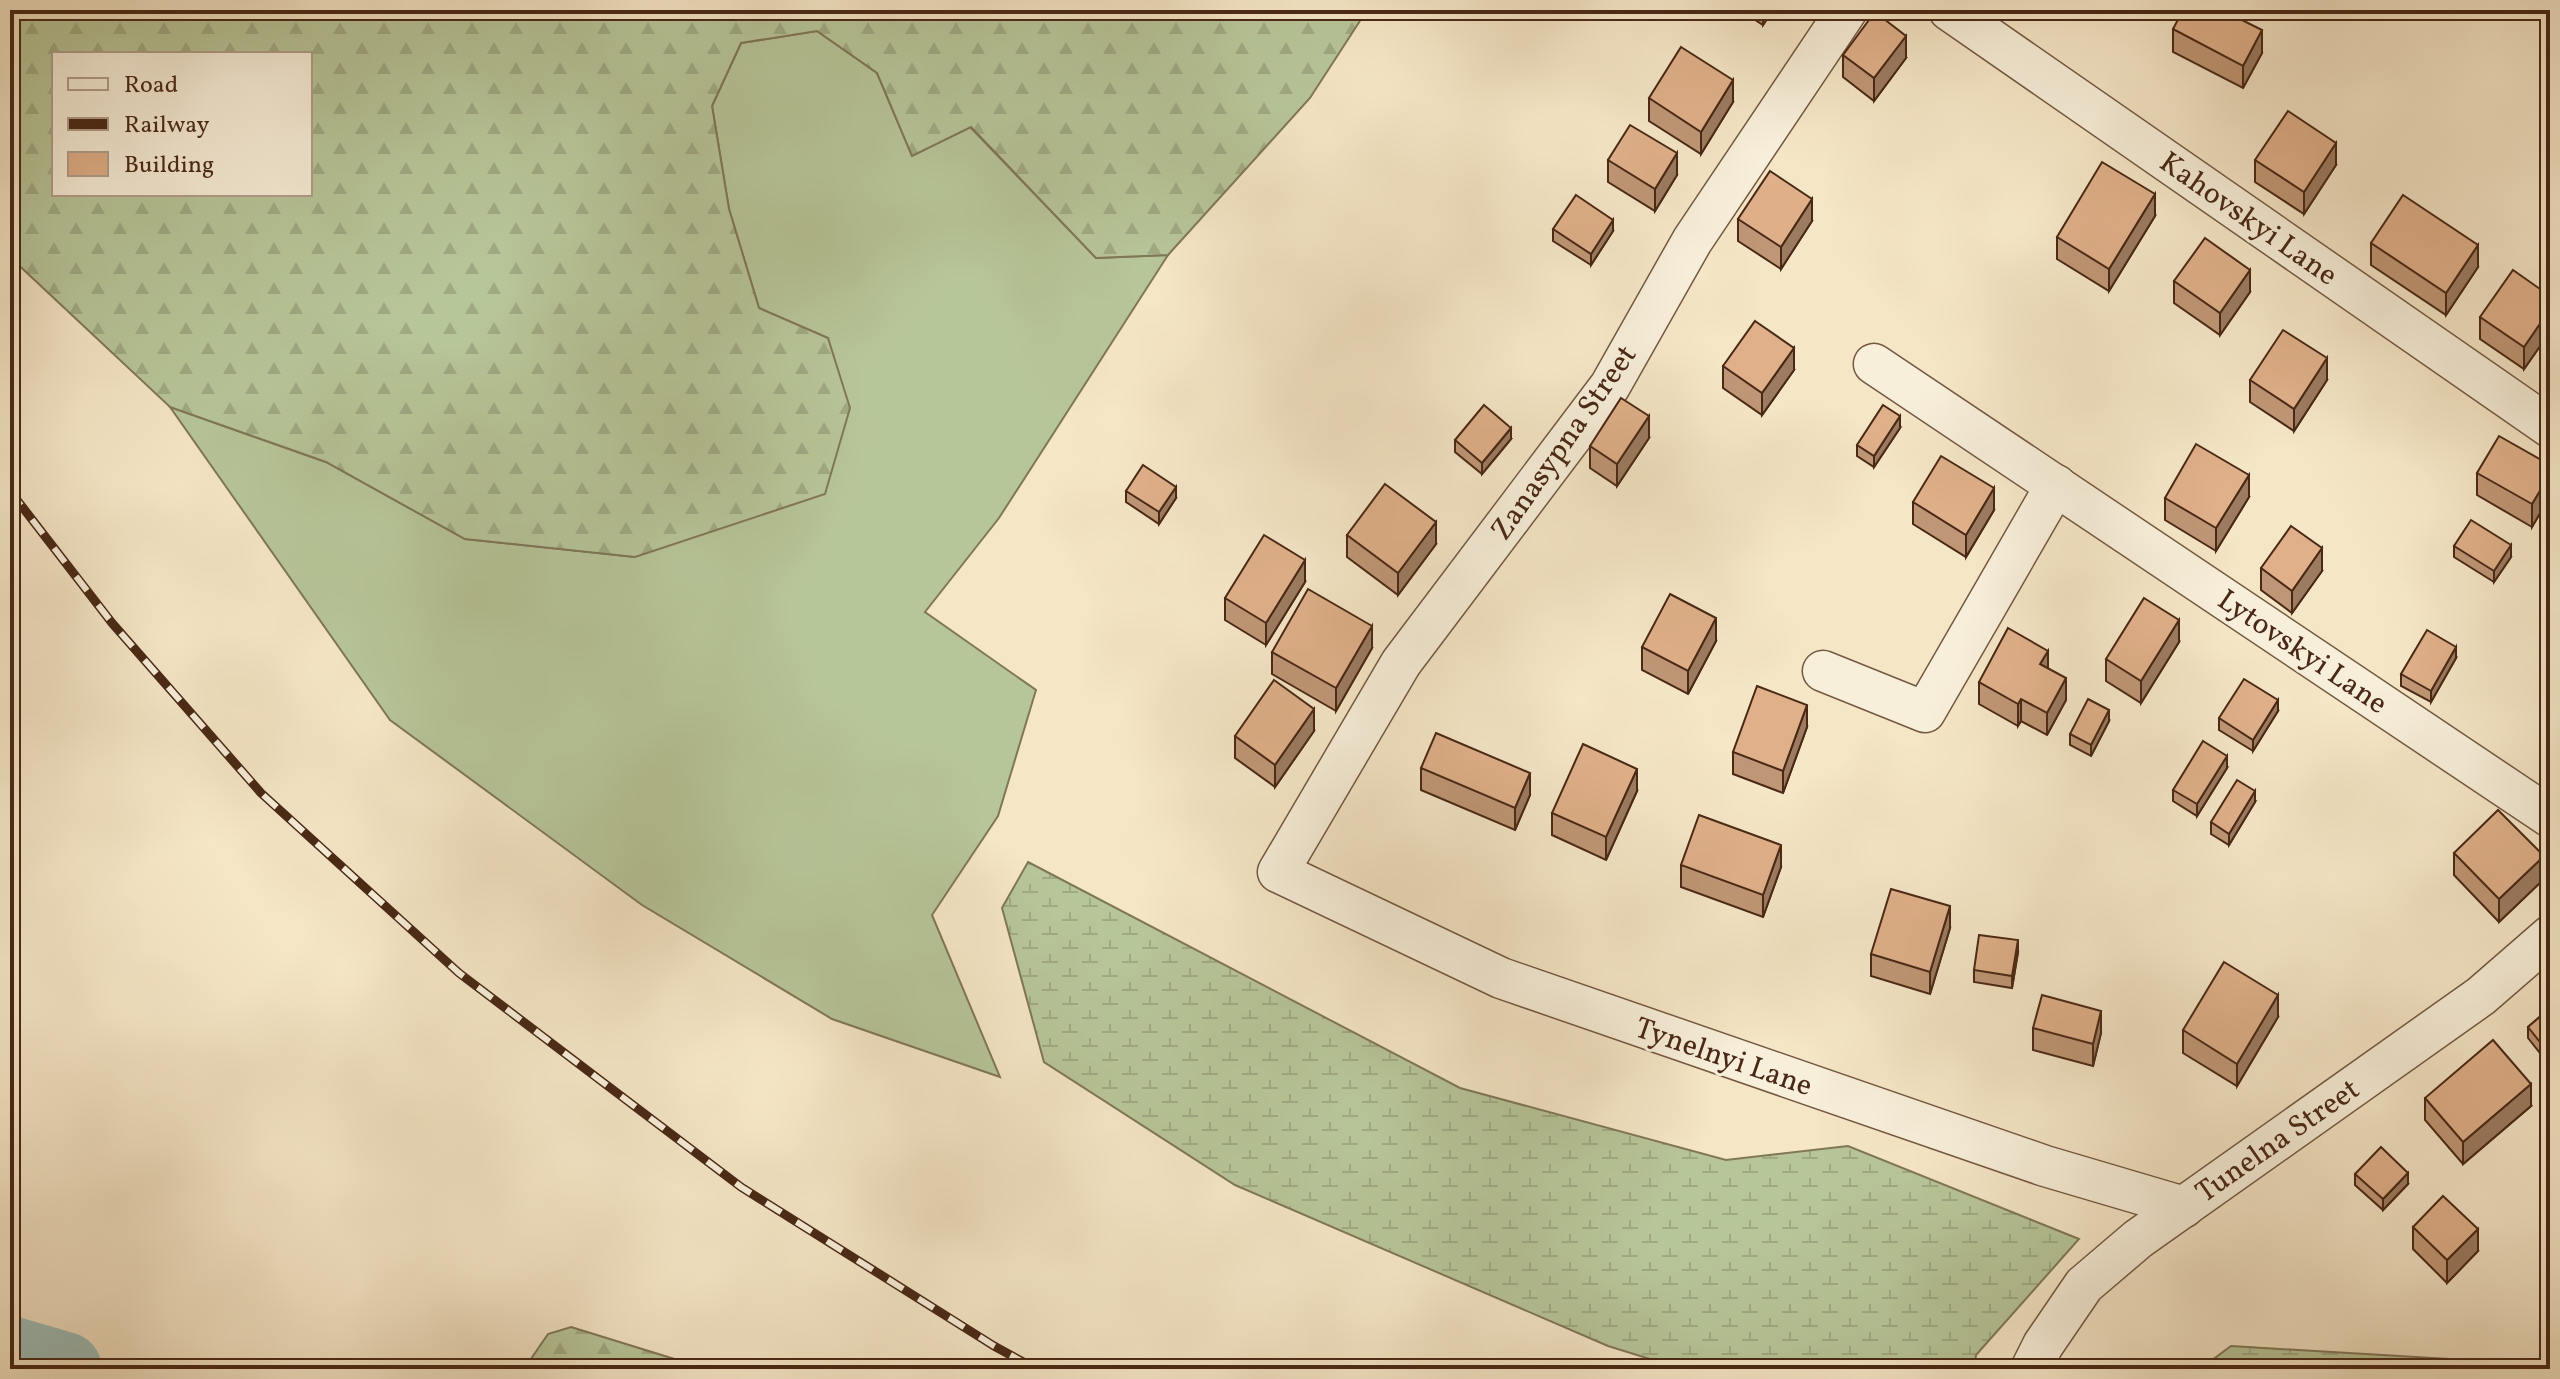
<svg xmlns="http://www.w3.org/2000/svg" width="2560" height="1379" viewBox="0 0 2560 1379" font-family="Vollkorn,serif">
<defs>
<pattern id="forest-firs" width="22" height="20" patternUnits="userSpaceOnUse" patternTransform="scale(2)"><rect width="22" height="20" fill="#b7c699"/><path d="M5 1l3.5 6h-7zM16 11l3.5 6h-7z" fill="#9faa83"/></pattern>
<pattern id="wetland-marsh" width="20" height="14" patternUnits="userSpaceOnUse" patternTransform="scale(2)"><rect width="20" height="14" fill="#b7c699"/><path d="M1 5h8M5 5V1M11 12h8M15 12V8" fill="none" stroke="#9faa83"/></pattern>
</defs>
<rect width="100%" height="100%" fill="#f5e6c6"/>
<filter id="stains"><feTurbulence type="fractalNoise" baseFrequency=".0025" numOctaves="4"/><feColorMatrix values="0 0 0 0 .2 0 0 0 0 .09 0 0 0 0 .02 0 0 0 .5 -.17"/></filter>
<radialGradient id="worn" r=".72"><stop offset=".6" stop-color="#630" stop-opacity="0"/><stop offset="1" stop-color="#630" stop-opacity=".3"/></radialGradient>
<polygon fill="#b7c699" stroke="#807757" stroke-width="2" points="817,31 877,73 912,156 970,127 1096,258 1168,255 999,518 925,612 1036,690 998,816 932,915 1000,1077 832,1019 642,905 390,720 170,407 326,462 465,539 635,557 828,338 759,308 729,209 712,106 741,43"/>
<g fill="url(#forest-firs)" stroke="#807757" stroke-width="2" fill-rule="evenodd">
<path d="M10,10h1357l-57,88 -142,157 -72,3 -125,-131 -59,29 -35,-83 -60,-42 -76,12 -29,63 17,103 30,99 69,30 22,70 -25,86 -190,63 -170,-18 -139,-77 -156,-55 -160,-150zM54,54h256v140h-256z"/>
<polygon points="571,1327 697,1366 700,1369 524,1369 548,1334"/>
</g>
<g fill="url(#wetland-marsh)" stroke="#807757" stroke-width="2">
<polygon points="1028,862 1460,1088 1726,1160 1848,1146 2079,1239 1976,1355 1974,1369 1682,1369 1608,1346 1235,1185 1044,1062 1002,908"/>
<polygon points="2231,1346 2550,1365 2550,1369 2200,1369"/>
</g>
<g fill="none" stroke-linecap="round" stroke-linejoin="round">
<polyline stroke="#9dbeb9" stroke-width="74" points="10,1353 65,1369"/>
<g stroke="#745841" stroke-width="43">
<g id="minor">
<polyline points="1847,10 1692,241 1610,386 1401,663 1278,872 1501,978 2045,1166 2184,1207"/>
<polyline points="1949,10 2550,427"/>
<polyline points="1874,364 2550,817"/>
<polyline points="1823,671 1925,712 2056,485"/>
<polyline points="2031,1369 2043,1345 2084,1285 2138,1239 2481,996 2550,936"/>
</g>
</g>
<use href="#minor" stroke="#f8efda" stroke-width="40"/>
<g stroke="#492815" stroke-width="9">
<polyline id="rail" points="10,491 112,623 261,793 459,973 741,1187 994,1346 1036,1369"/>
</g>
<use href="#rail" stroke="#f8efda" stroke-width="6" stroke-dasharray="18" stroke-linecap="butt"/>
</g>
<g fill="#c09776" stroke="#492815" stroke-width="2">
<polygon points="1740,10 1773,10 1763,25"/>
<polygon points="2230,10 2255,10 2250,20"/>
<polygon points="2173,29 2262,53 2243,88 2173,52"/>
<polygon points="1843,55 1906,58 1874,101 1843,77"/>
<polygon points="1649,98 1733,102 1701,154 1649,121"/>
<polygon points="1608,160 1677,175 1655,211 1608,182"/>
<polygon points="2255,160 2336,165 2304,214 2255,182"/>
<polygon points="2155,216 2109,291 2057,259 2057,237"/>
<polygon points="1738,219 1812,221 1781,269 1738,241"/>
<polygon points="1553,229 1613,231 1591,265 1553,241"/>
<polygon points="2371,243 2478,267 2446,315 2371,265"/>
<polygon points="2174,281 2250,292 2220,335 2174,303"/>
<polygon points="2550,296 2550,332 2524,369 2480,339 2480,317"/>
<polygon points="1723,366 1794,370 1762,415 1723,388"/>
<polygon points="2250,380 2327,380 2294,431 2250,402"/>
<polygon points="1900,428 1874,467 1857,456 1857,445"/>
<polygon points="1649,438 1617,486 1590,468 1590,446"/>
<polygon points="1511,439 1482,474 1455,452 1455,440"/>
<polygon points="2550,465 2550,496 2532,527 2477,495 2477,473"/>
<polygon points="1126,491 1176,498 1159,524 1126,502"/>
<polygon points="2249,497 2216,551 2165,520 2165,498"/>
<polygon points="1913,502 1994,510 1966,557 1913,524"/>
<polygon points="1347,535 1436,544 1398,595 1347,557"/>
<polygon points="2454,546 2511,557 2494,582 2454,557"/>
<polygon points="2261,568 2322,571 2292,613 2261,590"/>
<polygon points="1305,582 1266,645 1225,620 1225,598"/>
<polygon points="1716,641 1688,694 1642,670 1642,647"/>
<polygon points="2179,642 2141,703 2106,681 2106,659"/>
<polygon points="1372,648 1336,711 1272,674 1272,652"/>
<polygon points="2456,658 2431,702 2401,686 2401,674"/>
<polygon points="2048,669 2066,700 2047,735 2021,721 2018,726 1979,704 1979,682"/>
<polygon points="2278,711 2253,751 2219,730 2219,718"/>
<polygon points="2109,721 2091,756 2070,745 2070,734"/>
<polygon points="1807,727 1783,793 1733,774 1733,752"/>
<polygon points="1314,731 1275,787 1235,758 1235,736"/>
<polygon points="1421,768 1530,795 1515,830 1421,790"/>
<polygon points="2227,768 2197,816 2173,801 2173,790"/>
<polygon points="1637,791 1606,860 1552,835 1552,813"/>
<polygon points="2255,802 2229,845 2211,834 2211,822"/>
<polygon points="2454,853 2544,879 2499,922 2454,875"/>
<polygon points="1681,865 1781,867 1763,917 1681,887"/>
<polygon points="1950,928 1930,994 1871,976 1871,954"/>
<polygon points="2018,952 2012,988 1974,982 1974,970"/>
<polygon points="2550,1008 2550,1052 2543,1057 2528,1038 2528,1027"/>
<polygon points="2278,1017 2237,1086 2183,1053 2183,1030"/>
<polygon points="2033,1028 2101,1033 2093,1066 2033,1050"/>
<polygon points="2425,1098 2531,1106 2463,1164 2425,1120"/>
<polygon points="2355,1174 2408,1184 2383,1210 2355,1185"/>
<polygon points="2413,1227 2478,1251 2447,1283 2413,1249"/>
</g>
<g fill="#9c7b60" stroke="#492815" stroke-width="2">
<polygon points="1763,10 1773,10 1763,25"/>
<polygon points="2250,10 2255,10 2250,20"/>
<polygon points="2262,30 2262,53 2243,88 2243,66"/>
<polygon points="1906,36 1906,58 1874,101 1874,78"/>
<polygon points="1733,80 1733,102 1701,154 1701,132"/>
<polygon points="2336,143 2336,165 2304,214 2304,192"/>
<polygon points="1677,153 1677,175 1655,211 1655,189"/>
<polygon points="2155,194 2155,216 2109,291 2109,269"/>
<polygon points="1812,199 1812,221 1781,269 1781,247"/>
<polygon points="1613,220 1613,231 1591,265 1591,254"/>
<polygon points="2478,245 2478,267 2446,315 2446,293"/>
<polygon points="2250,270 2250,292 2220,335 2220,313"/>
<polygon points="2550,309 2550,332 2524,369 2524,347"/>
<polygon points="1794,348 1794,370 1762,415 1762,393"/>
<polygon points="2327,358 2327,380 2294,431 2294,409"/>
<polygon points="1649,416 1649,438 1617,486 1617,464"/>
<polygon points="1900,416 1900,428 1874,467 1874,456"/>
<polygon points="1511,428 1511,439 1482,474 1482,463"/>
<polygon points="2550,474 2550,496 2532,527 2532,504"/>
<polygon points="2249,475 2249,497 2216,551 2216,528"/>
<polygon points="1176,487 1176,498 1159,524 1159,512"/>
<polygon points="1994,488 1994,510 1966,557 1966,535"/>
<polygon points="1436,522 1436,544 1398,595 1398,573"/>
<polygon points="2511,545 2511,557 2494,582 2494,571"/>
<polygon points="2322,548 2322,571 2292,613 2292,591"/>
<polygon points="1305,560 1305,582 1266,645 1266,623"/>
<polygon points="1716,618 1716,641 1688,694 1688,671"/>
<polygon points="2179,620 2179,642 2141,703 2141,681"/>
<polygon points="1372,626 1372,648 1336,711 1336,688"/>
<polygon points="2456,647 2456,658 2431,702 2431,691"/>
<polygon points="2048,651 2048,673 2040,664"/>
<polygon points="2066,678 2066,700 2047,735 2047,713"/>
<polygon points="2021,699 2021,721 2018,726 2018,704"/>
<polygon points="2278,700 2278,711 2253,751 2253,740"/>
<polygon points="1807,705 1807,727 1783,793 1783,771"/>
<polygon points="1314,709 1314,731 1275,787 1275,765"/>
<polygon points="2109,710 2109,721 2091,756 2091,745"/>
<polygon points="2227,756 2227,768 2197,816 2197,804"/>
<polygon points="1637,769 1637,791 1606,860 1606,837"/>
<polygon points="1530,773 1530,795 1515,830 1515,808"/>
<polygon points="2255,791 2255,802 2229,845 2229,834"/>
<polygon points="1781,845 1781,867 1763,917 1763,895"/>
<polygon points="2544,856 2544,879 2499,922 2499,899"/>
<polygon points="1950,906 1950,928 1930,994 1930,972"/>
<polygon points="2018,940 2018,952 2012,988 2012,976"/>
<polygon points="2278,995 2278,1017 2237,1086 2237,1064"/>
<polygon points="2101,1011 2101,1033 2093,1066 2093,1044"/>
<polygon points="2550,1040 2550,1052 2543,1057 2543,1046"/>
<polygon points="2531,1084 2531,1106 2463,1164 2463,1142"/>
<polygon points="2408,1173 2408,1184 2383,1210 2383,1199"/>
<polygon points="2478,1229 2478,1251 2447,1283 2447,1260"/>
</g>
<g fill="#dfb089" stroke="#492815" stroke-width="2">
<polygon points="2183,10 2222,10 2262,30 2243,66 2173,29"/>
<polygon points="1875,12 1906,36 1874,78 1843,55"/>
<polygon points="1681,47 1733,80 1701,132 1649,98"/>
<polygon points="2288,111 2336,143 2304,192 2255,160"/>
<polygon points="1630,125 1677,153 1655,189 1608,160"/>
<polygon points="2102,162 2155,194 2109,269 2057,237"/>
<polygon points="1770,171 1812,199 1781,247 1738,219"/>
<polygon points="1576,195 1613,220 1591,254 1553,229"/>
<polygon points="2403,195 2478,245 2446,293 2371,243"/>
<polygon points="2205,238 2250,270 2220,313 2174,281"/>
<polygon points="2513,270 2550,296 2550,309 2524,347 2480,317"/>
<polygon points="1755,321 1794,348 1762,393 1723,366"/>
<polygon points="2283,330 2327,358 2294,409 2250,380"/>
<polygon points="1621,398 1649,416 1617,464 1590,446"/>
<polygon points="1484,405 1511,428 1482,463 1455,440"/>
<polygon points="1883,405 1900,416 1874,456 1857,445"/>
<polygon points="2499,436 2550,465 2550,474 2532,504 2477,473"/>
<polygon points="2196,444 2249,475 2216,528 2165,498"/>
<polygon points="1941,456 1994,488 1966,535 1913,502"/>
<polygon points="1143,465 1176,487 1159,512 1126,491"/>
<polygon points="1385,484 1436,522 1398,573 1347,535"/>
<polygon points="2471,520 2511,545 2494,571 2454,546"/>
<polygon points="2291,526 2322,548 2292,591 2261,568"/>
<polygon points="1264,535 1305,560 1266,623 1225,598"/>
<polygon points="1308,589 1372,626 1336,688 1272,652"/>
<polygon points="1670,594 1716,618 1688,671 1642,647"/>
<polygon points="2144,598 2179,620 2141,681 2106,659"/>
<polygon points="2008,628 2048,651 2040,664 2066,678 2047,713 2021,699 2018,704 1979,682"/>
<polygon points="2427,630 2456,647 2431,691 2401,674"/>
<polygon points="2244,679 2278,700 2253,740 2219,718"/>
<polygon points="1274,680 1314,709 1275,765 1235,736"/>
<polygon points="1757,686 1807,705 1783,771 1733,752"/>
<polygon points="2088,699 2109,710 2091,745 2070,734"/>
<polygon points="1436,733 1530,773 1515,808 1421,768"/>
<polygon points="2203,741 2227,756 2197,804 2173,790"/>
<polygon points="1583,744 1637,769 1606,837 1552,813"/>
<polygon points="2237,780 2255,791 2229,834 2211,822"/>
<polygon points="2498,810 2544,856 2499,899 2454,853"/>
<polygon points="1699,815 1781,845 1763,895 1681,865"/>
<polygon points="1891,889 1950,906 1930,972 1871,954"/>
<polygon points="1979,935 2018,940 2012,976 1974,970"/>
<polygon points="2224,962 2278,995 2237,1064 2183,1030"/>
<polygon points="2042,995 2101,1011 2093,1044 2033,1028"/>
<polygon points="2550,1008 2550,1040 2543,1046 2528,1027"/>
<polygon points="2493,1040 2531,1084 2463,1142 2425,1098"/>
<polygon points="2381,1147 2408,1173 2383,1199 2355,1174"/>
<polygon points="2443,1196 2478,1229 2447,1260 2413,1227"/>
</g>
<g text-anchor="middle" stroke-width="6" stroke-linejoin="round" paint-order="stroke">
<g font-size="30" fill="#492815" stroke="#f8efda">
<text transform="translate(2249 218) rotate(35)" y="10">Kahovskyi Lane</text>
<text transform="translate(1563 442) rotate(-55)" y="10">Zanasypna Street</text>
<text transform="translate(2303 651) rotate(34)" y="10">Lytovskyi Lane</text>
<text transform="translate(1724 1056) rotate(19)" y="10">Tynelnyi Lane</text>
<text transform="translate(2277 1140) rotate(-35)" y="10">Tunelna Street</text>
</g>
</g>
<rect width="2560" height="1379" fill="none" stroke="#f5e6c6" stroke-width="40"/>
<rect x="12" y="12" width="2536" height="1355" fill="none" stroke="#492815" stroke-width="4"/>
<rect x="20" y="20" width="2520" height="1339" fill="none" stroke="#492815" stroke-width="2"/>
<rect x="52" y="52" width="260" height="144" fill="#f8efda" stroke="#b29f8b" stroke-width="2"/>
<rect x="68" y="78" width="40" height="12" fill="#f8efda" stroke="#b29f8b" stroke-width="2"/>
<text x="124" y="92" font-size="24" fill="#492815">Road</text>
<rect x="68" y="118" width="40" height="12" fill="#492815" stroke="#b29f8b" stroke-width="2"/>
<text x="124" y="132" font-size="24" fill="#492815">Railway</text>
<rect x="68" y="152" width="40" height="24" fill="#dfb089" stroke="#b29f8b" stroke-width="2"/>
<text x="124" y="172" font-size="24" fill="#492815">Building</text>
<rect width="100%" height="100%" filter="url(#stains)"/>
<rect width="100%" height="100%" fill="url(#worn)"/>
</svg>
